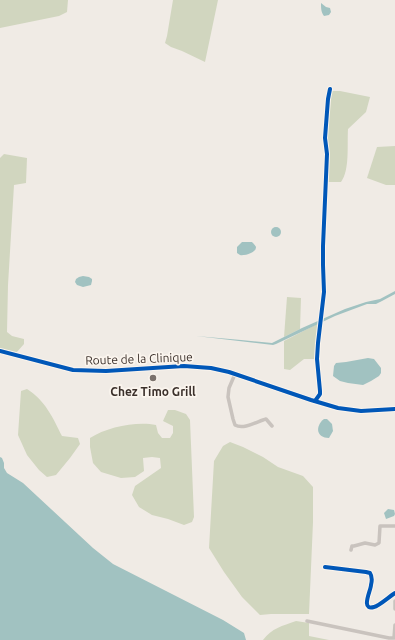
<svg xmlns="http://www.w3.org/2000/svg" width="395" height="640" viewBox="0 0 395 640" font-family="Ubuntu,sans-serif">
<rect width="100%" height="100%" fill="#f0ebe5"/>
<g fill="#d1d6bf">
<polygon points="0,0 68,0 67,12 59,16 0,28"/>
<polygon points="173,0 218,0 205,62 182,51 171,47 165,43 167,36"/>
<path d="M332,91h8l30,6 -4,15 -18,17c-1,16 2,41 -7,53h-14l1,-30 -1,-13 3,-42z"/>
<polygon points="395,146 395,185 386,185 367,178 377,147"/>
<polygon points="4,154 27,158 26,183 14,185 8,285 7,332 12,336 24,339 24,344 16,353 0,349 0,158"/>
<polygon points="287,297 301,298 300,329 284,337"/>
<polygon points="319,323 316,344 316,359 304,359 290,370 284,369 284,341"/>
<path d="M27,389c18,11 26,29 35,47l16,2 2,6 -10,14 -14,17 -9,2 -8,-7 -12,-15 -9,-20 3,-44z"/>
<path d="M168,410h7l11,4 4,6 4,97 -2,5 -8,3 -16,-6 -16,-4 -13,-8 -7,-12 3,-9 26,-18 -1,-10 -8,-1 -9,1 1,13 -9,6 -14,1 -20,-6 -8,-9 -3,-16v-9c17,-11 47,-17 66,-13l2,8 4,5h8l3,-5v-7l-10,-5z"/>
<polygon points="230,442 243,447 263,457 278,467 303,476 313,487 313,522 309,614 271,614 260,615 242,597 224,572 209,548 214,461 223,446"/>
<path d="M296,621l13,2v13l20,4h-66c9,-12 19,-14 33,-19z"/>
</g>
<g fill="#a1c2c1">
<path d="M321,3l5,4 4,1 1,4 -2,3 -5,1c-3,-4 -3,-8 -3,-13z"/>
<circle cx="276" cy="232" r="5"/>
<path d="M242,242h10c0,0 4,4 4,5 0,6 -12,9 -16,8l-3,-2v-6z"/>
<polygon points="83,276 89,277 92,279 92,281 91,285 83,287 77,285 75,282 76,279 79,277"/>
<polygon points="395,291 395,294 382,301 376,304 367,304 335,316 276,344 273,345 196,336 241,340 272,343 302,328 345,309 366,302 380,299"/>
<polygon points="368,358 374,359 381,368 381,373 379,376 371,381 363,385 348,383 340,381 333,376 334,366 336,363 346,362"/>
<path d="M324,419h3l5,5 1,7 -4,7c-13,0 -14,-12 -5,-19z"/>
<polygon points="0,457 2,458 4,463 4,468 7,473 23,483 93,548 113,564 223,620 244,633 246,640 0,640"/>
<polygon points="388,509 394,510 395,514 394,516 386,519 384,513"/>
</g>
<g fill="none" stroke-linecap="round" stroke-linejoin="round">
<g stroke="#c9c3be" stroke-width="3.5">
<polyline points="0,351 73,370 106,371 184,366 211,368 229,372 311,400 338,408 361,411 395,409"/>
<path d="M235,374l-6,14 -1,9 5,22 2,6c9,5 23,-4 31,-6l6,7"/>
<polyline points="315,401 320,394 320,391 317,359 318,343 324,292 323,265 323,246 327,154 325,138 328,99 330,89"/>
<polyline points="351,550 352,546 354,546 365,543 375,545 379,543 380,526 395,526"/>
<path d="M325,567l41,5 4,1c2,3 2,8 1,12 0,5 -11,26 3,22 5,-1 16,-11 21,-14"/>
<polyline points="395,601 395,609"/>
<polyline points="307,621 389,638 394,638 395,625"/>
</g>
<g stroke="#fbf5ee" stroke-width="6">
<g id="cycleway">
<polyline points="0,351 73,370 106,371 184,366 211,368 229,372 311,400 338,408 361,411 395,409"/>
<polyline points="315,401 320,394 320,391 317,359 318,343 324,292 323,265 323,246 327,154 325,138 328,99 330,89"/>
<path d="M325,567l41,5 4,1c2,3 2,8 1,12 0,5 -11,26 3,22 5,-1 16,-11 21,-14"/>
</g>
</g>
<use href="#cycleway" stroke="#0057b8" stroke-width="4"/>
</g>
<circle fill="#7a716c" stroke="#fbf5ee" stroke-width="1.5" cx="153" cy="378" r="4"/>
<g text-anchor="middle" stroke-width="3.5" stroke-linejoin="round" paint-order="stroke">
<g font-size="12" fill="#3b302b" stroke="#fbf5ee">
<text transform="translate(139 359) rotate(-2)" y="4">Route de la Clinique</text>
</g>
<g font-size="12" font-weight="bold" fill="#3b302b" stroke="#fbf5ee">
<text x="153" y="396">Chez Timo Grill</text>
</g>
</g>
</svg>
